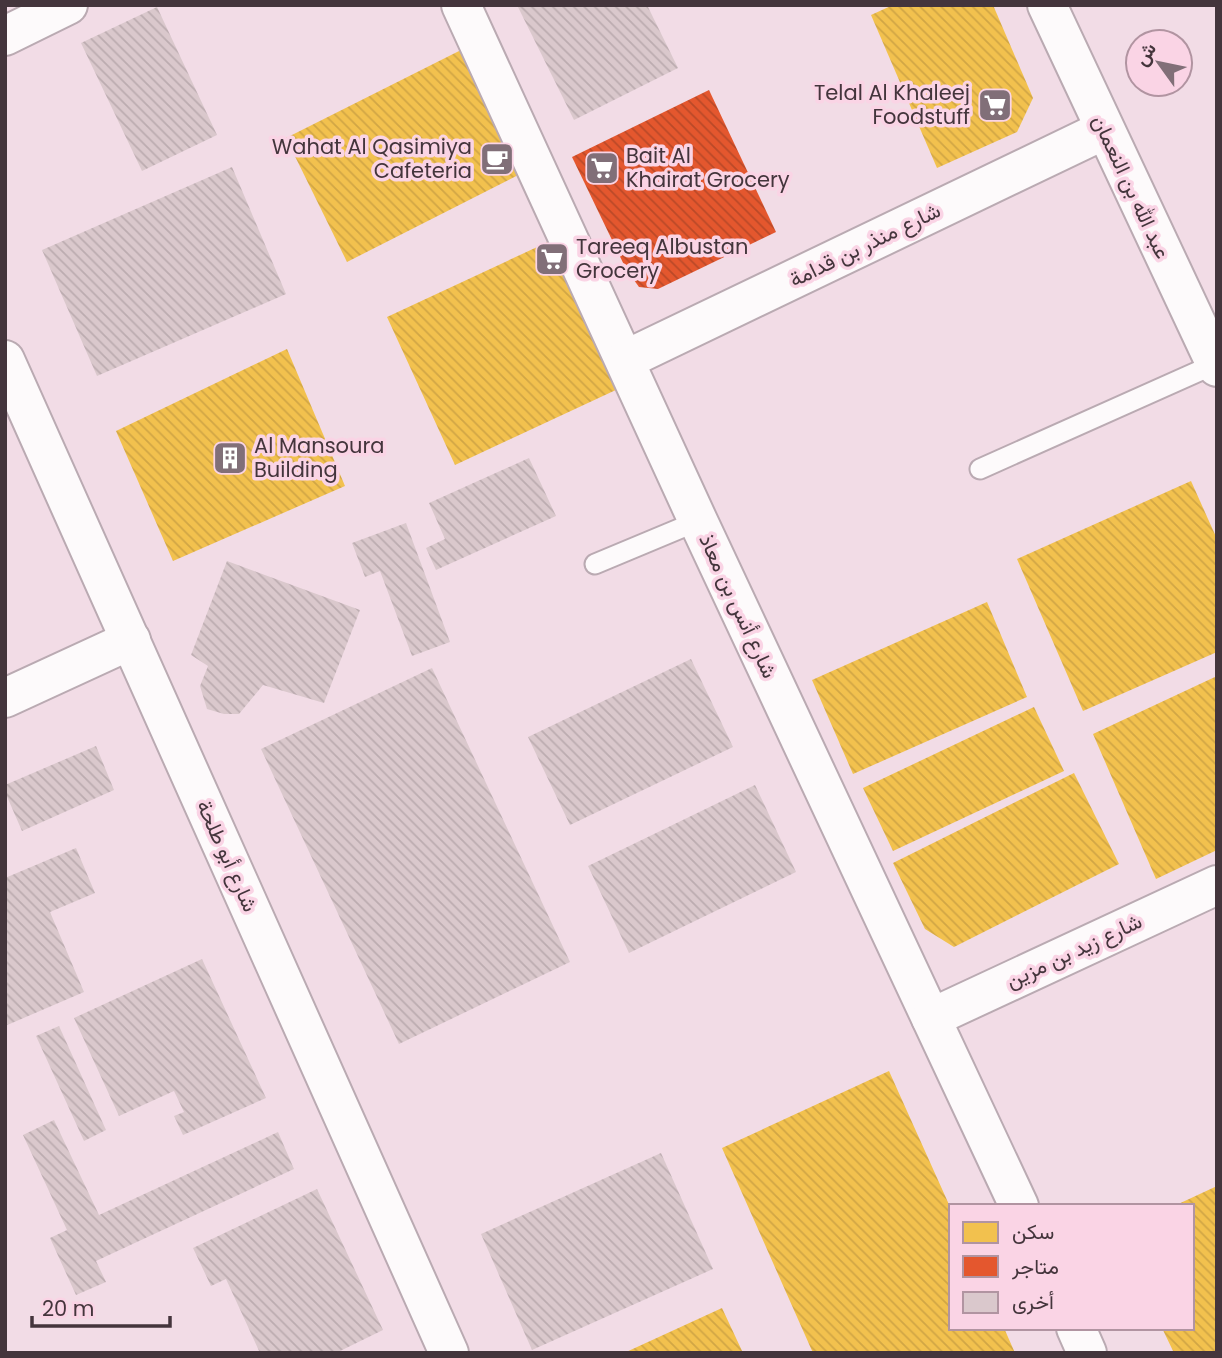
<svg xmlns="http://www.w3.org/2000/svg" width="1222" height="1358" viewBox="0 0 1222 1358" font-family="Poppins,Vazirmatn,sans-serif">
<defs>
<pattern id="homes-back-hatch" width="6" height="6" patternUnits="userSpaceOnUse" patternTransform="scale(1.75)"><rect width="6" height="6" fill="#f2c14e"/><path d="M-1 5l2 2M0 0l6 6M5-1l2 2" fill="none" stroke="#d1a645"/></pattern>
<pattern id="shops-back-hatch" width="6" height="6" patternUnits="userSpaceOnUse" patternTransform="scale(1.75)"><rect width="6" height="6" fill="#e4572e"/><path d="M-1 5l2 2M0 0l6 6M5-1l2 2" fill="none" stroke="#ba4928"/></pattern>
<pattern id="building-back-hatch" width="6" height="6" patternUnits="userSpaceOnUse" patternTransform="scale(1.75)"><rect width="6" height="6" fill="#dac8cc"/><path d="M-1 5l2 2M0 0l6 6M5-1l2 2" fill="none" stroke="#bcacb0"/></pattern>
</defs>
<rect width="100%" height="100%" fill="#f2dce6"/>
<g fill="url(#homes-back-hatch)">
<polygon points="893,5 993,5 1033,98 1017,132 937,168 871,15"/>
<polygon points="465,48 526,171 347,262 286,138"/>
<polygon points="565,234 633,382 455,465 387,317"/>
<polygon points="287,349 345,486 173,561 116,431"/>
<polygon points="1191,481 1217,539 1217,652 1083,711 1017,559"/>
<polygon points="987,602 1027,697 853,774 812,680"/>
<polygon points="1217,676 1217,850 1156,879 1093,734"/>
<polygon points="1034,707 1064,771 893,851 863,788"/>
<polygon points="1074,773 1119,864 954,947 925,929 893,863"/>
<polygon points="889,1071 951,1209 951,1328 1004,1328 1015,1353 813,1353 722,1148"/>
<polygon points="1217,1186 1217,1353 1174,1353 1162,1328 1192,1328 1192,1206 1174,1206"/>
<polygon points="722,1308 743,1353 624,1353"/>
</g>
<polygon fill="url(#shops-back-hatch)" points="709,90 776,232 658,289 639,287 626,269 572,157"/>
<g fill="url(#building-back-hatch)">
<polygon points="517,5 647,5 678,68 574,120"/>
<polygon points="157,7 217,135 142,171 81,43"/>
<polygon points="232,167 286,294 97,376 42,250"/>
<polygon points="529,458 556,516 436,570 426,548 445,539 429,503"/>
<polygon points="406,523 450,642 412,656 380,571 365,577 352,543"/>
<polygon points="227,561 360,610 324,703 263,685 239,714 224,714 207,709 200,686 208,666 191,655"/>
<polygon points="691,659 733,747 570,825 528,737"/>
<polygon points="432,668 570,962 399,1044 261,749"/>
<polygon points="96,746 114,790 22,831 5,792 5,785"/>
<polygon points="755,785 796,872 629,953 588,866"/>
<polygon points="76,848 95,893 50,912 84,992 5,1026 5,878"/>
<polygon points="202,959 266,1098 183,1135 174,1116 184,1112 174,1091 119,1116 74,1018"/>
<polygon points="59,1026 106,1130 84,1141 36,1036"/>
<polygon points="54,1120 99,1215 278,1132 294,1169 96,1261 106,1282 76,1295 50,1238 67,1230 23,1135"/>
<polygon points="661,1153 713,1269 532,1350 481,1234"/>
<polygon points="317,1189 383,1330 336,1353 260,1353 226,1279 211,1286 193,1248"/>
</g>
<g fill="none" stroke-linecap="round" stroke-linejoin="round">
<g stroke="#baaab2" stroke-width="23">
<g id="service">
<polyline points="980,469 1215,364"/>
<polyline points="595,564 698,521"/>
</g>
</g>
<g stroke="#baaab2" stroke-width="42">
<g id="minor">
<polyline points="461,5 698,521 1019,1206"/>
<polyline points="1047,5 1217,367"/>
<polyline points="5,36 68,5"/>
<polyline points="5,360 449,1353"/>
<polyline points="625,360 1104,130"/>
<polyline points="5,698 131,640"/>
<polyline points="931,1018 1217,885"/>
<polyline points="1076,1328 1087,1353"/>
</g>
</g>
<use href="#service" stroke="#fdfafb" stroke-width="19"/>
<use href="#minor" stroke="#fdfafb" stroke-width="38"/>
</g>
<defs>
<g id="supermarket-square" transform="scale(1.75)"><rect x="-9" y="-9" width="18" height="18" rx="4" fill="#816f78" stroke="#fad4e5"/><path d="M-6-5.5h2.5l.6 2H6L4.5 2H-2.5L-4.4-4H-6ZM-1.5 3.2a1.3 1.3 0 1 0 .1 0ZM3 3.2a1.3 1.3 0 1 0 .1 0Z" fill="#fff"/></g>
<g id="cafe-square" transform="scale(1.75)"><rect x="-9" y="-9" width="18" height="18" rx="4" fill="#816f78" stroke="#fad4e5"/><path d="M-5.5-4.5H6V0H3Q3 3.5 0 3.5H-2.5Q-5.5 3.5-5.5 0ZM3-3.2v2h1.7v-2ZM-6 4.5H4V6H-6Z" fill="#fff"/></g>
<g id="building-square" transform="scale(1.75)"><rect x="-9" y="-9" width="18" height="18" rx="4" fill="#816f78" stroke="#fad4e5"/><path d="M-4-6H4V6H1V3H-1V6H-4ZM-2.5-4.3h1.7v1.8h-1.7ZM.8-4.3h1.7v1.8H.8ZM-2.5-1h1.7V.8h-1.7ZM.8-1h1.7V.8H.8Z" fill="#fff"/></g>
</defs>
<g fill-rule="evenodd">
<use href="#supermarket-square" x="995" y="105"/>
<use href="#cafe-square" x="497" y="159"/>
<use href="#supermarket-square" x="602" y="168"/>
<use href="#supermarket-square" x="552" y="259"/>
<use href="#building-square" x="230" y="458"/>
</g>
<g text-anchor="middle" stroke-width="7" stroke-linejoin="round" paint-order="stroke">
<g font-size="21" fill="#44353c" stroke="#fad4e5" text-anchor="start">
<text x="970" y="100" text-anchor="end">Telal Al Khaleej<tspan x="970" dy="24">Foodstuff</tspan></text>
<text x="472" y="154" text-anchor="end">Wahat Al Qasimiya<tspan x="472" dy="24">Cafeteria</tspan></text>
<text x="626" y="163">Bait Al<tspan x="626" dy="24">Khairat Grocery</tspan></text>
<text x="576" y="254">Tareeq Albustan<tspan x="576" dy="24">Grocery</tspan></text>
<text x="254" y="453">Al Mansoura<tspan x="254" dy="24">Building</tspan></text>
</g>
<g font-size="21" fill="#44353c" stroke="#fad4e5">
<text transform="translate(1131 187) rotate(65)" y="7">عبد الله بن النعمان</text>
<text transform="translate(865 245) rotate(-26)" y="7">شارع منذر بن قدامة</text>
<text transform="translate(738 606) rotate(65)" y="7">شارع أنس بن معاذ</text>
<text transform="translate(227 856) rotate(66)" y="7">شارع أبو طلحة</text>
<text transform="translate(1074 951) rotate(-25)" y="7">شارع زيد بن مزين</text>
</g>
</g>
<rect width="1222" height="1358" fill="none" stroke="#44353c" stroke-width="14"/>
<rect x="949" y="1204" width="245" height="126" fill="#fad4e5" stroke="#b194a1" stroke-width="2"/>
<rect x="963" y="1222" width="35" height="21" fill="#f2c14e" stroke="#b194a1" stroke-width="2"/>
<text x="1012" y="1239" font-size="21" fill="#44353c">سكن</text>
<rect x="963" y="1256" width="35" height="21" fill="#e4572e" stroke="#b194a1" stroke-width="2"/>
<text x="1012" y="1274" font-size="21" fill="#44353c">متاجر</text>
<rect x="963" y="1292" width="35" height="21" fill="#dac8cc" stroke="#b194a1" stroke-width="2"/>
<text x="1012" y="1309" font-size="21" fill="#44353c">أخرى</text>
<g transform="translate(1159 63) rotate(303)"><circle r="33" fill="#fad4e5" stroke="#b194a1" stroke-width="2"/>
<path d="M0-5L12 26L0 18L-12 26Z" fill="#816f78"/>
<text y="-10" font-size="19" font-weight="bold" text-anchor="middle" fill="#44353c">ش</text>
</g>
<path d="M32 1316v10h138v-10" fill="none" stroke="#44353c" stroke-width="3.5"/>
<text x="42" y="1316" font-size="21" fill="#44353c" stroke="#fad4e5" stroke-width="5" paint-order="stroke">20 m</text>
</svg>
